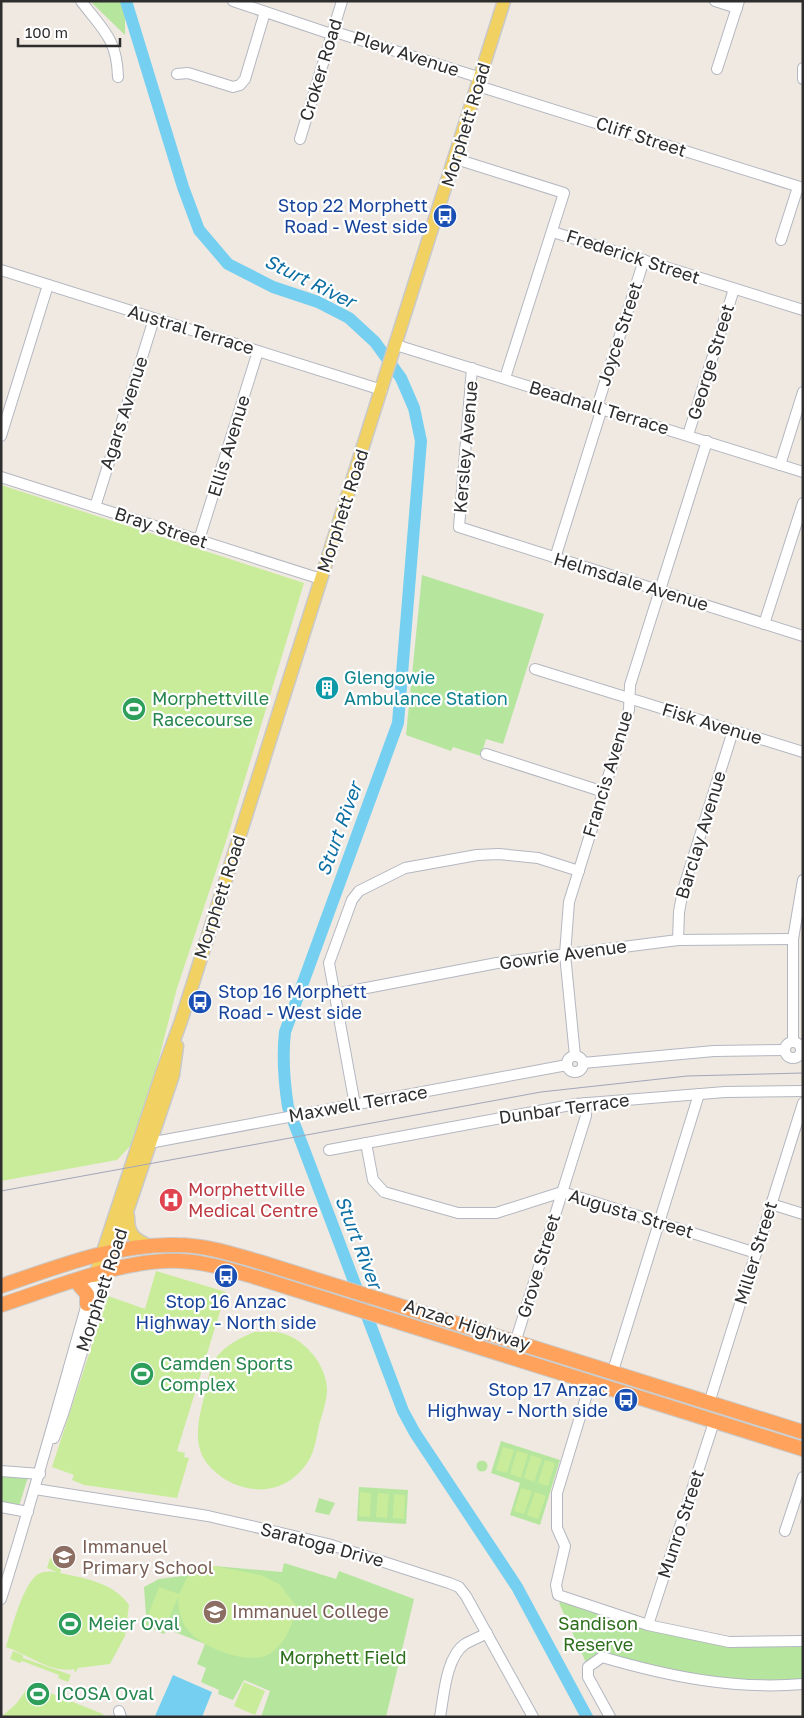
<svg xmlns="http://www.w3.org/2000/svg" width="804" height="1718" viewBox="0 0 804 1718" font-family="'Golos Text',sans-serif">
<rect width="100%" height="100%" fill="#efe9e1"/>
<g fill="#b6e59e">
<polygon points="90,1 125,1 125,35"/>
<polygon points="422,575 544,614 503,744 486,739 481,756 453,747 451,751 406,735"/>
<polygon points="501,1441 560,1460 540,1525 510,1515 520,1483 491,1473"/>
<circle cx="482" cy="1466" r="5.5"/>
<polygon points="1,1473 29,1474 19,1506 1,1502"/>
<polygon points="359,1487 408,1490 406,1524 357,1521"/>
<polygon points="319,1498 335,1503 329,1515 315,1512"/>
<polygon points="284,1563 336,1579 339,1571 414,1599 386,1717 261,1717 270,1691 244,1680 233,1700 218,1694 219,1690 201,1682 206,1668 197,1664 205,1644 167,1629 164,1634 144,1625 146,1614 144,1587 159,1579 182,1576 192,1564 282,1572"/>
<polygon points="564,1598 729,1642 803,1641 803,1684 701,1681 602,1657 588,1667 559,1603"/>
</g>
<g fill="#c9ec9a">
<polygon points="1,485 304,583 228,835 177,988 158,1062 132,1144 117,1160 1,1181"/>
<polygon points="156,1271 226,1292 177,1451 185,1453 184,1457 189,1458 177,1498 84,1485 72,1480 74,1475 52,1467 108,1296 145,1309"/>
<path d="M254,1332c8,0 19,-1 27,1 24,6 47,33 46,59 -1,11 -5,23 -8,33 -2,10 -4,24 -9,33 -22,40 -69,40 -99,10 -21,-21 -12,-50 -6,-75 2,-9 4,-21 8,-30 8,-16 25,-24 41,-31z"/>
<polygon points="503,1447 514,1450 507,1473 496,1470"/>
<polygon points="517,1451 528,1454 521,1478 510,1474"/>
<polygon points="531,1455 542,1459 534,1482 524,1478"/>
<polygon points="545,1460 555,1463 548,1486 538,1483"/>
<polygon points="521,1488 532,1491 524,1514 514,1511"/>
<polygon points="360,1492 371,1493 370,1517 359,1516"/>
<polygon points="535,1492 546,1496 538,1519 527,1515"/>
<polygon points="378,1493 389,1494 387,1518 376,1517"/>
<polygon points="394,1494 405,1495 404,1519 393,1518"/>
<path d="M50,1558l13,5 -3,10c25,5 54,10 69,32l-4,31 -15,28 -32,4 -3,5 -1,-4c-22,5 -47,-15 -68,-22 6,-19 16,-61 32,-73 6,-3 13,-3 19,-2l-10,-4z"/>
<path d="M209,1565l52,10 18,9 18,23c-5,17 -10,35 -26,46 -20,14 -70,-5 -84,-24 -7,-9 -9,-22 -9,-32l-13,31 -19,-8 13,-33 20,7 9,-18z"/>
<polygon points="13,1651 23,1655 23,1658 71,1675 68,1682 58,1678 59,1675 22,1661 20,1663 10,1659"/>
<polygon points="244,1682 265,1691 255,1715 234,1706"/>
<polygon points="30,1685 103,1714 104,1717 1,1717 16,1704"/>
</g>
<polygon fill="#75cff0" points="173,1675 212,1692 202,1717 155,1716"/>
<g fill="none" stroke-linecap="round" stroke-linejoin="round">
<path stroke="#75cff0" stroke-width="12" d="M126,1l57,186 16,43 29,34 45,23 45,15 31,16 26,24 26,36 13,30 7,33 -23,282 -113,309c-3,26 -1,49 3,75l115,304 12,22 102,154 70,130"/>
<g stroke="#b4b7c1" stroke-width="12">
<g id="minor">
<path d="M81,1c22,29 36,38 37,76"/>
<polyline points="233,1 331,34"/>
<polyline points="715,1 737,8"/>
<polyline points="332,31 481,78"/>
<polyline points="803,68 803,79"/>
<polyline points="717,69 739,1"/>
<polyline points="177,74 188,73 233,87 240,85 245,79 265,12"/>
<polyline points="478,86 803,188"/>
<polyline points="300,139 342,1"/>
<polyline points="456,159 564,193 505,378"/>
<polyline points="553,232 803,310"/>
<polyline points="781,240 798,187"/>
<polyline points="1,270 382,390"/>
<polyline points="396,345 803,472"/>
<polyline points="472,368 459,527 803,636"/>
<polyline points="597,407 644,260"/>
<polyline points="688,435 734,289"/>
<polyline points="1,436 48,285"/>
<polyline points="780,465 803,392"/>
<polyline points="1,477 321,579"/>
<polyline points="95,507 154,319"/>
<polyline points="199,540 258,351"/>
<polyline points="555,558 602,408"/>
<polyline points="764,624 803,503"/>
<polyline points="535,669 803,752"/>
<polyline points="486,754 604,792"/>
<polyline points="678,940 679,912 683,890 733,731"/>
<polyline points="335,994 497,963 678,940 793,939"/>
<polyline points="793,1042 793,939 803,880"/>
<circle cx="793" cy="1050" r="8"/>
<polyline points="575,1056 565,954 569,902 629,710 630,685 707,441"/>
<circle cx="575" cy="1064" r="8"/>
<polyline points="583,1063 714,1051 785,1050"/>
<polyline points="355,1105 329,963 352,900 359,891 405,868 477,855 499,854 538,858 579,871"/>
<polyline points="149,1143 567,1065"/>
<polyline points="366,1143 373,1180 384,1192 458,1213 496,1213 562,1192 756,1253"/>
<polyline points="329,1150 576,1104 725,1092 803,1091"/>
<polyline points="771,1204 803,1214"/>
<polyline points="515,1343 586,1116 585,1103"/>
<polyline points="612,1374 699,1094"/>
<polyline points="590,1384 557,1493 557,1528 565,1546 556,1585 558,1595 648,1625 729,1642 803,1641"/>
<polyline points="709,1403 803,1103"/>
<polyline points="54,1438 63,1414 107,1271"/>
<polyline points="1,1471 40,1474"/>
<polyline points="35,1489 208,1516 328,1544 449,1583 459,1587 466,1596 533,1717"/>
<polyline points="1,1507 28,1512"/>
<polyline points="785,1531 803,1477"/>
<path d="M1,1599c34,-107 63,-216 94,-323"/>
<polyline points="648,1625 714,1422"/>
<polyline points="119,1711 121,1717"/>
<path d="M440,1717c4,-22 6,-60 25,-73 7,-4 15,-7 22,-11"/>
<path d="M610,1717l-22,-40v-10l14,-10c65,19 132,33 201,27"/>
</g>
</g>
<g stroke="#c9c9c9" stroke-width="15">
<g id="major">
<path d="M128,1216c0,18 5,23 22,30"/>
<polyline points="107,1271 173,1075 177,1046"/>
<polyline points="95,1276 162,1073 181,1021 504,1"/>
</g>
</g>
<g stroke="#c9c9c9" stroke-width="16">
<g id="highway">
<polyline points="76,1281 87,1294 87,1304"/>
<path d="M1,1286c56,-19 116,-43 176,-41 28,0 55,9 83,17l543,170"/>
<path d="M1,1305c52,-17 125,-47 179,-44 26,1 51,9 75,16l548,172"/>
</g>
</g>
<use href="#minor" stroke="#fff" stroke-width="10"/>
<use href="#major" stroke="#f2d163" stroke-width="12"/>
<use href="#highway" stroke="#ffa35c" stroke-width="14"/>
<polyline stroke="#a3a6b8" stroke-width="1" points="1,1191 541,1092 687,1076 803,1073"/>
</g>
<defs>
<g id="bus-disc" transform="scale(1.25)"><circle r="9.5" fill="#1a4fb4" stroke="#fff"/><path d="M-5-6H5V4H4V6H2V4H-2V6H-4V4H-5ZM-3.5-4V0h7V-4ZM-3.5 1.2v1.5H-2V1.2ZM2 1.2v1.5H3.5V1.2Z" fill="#fff"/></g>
<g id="building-disc" transform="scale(1.25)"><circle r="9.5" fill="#0f9aa8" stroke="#fff"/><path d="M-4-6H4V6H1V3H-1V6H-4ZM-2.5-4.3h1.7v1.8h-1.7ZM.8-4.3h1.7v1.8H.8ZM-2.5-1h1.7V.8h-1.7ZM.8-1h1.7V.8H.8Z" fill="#fff"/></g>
<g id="stadium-disc" transform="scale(1.25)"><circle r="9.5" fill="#2e9e5b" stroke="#fff"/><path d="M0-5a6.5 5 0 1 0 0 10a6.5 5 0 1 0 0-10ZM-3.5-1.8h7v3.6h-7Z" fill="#fff"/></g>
<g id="hospital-disc" transform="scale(1.25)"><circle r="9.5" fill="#e0444e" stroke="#fff"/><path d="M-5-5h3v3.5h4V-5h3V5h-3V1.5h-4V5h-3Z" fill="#fff"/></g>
<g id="school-disc" transform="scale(1.25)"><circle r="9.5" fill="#8d6e63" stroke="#fff"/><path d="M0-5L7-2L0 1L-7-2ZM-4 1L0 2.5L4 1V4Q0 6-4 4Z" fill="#fff"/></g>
</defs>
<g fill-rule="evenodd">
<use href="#bus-disc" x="445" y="216"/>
<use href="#building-disc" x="327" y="688"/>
<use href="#stadium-disc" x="134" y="709"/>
<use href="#bus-disc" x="200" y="1002"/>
<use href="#hospital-disc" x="171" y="1200"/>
<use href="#bus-disc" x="226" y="1276"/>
<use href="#stadium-disc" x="142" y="1374"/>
<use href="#bus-disc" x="626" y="1400"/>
<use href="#school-disc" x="64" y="1557"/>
<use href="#school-disc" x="215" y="1612"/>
<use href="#stadium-disc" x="70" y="1624"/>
<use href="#stadium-disc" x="38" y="1694"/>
</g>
<g text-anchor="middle" stroke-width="4.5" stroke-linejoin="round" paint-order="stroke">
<g font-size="18" fill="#2e2e2e" stroke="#fff">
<text transform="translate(406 54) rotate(18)" y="6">Plew Avenue</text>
<text transform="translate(321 70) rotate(-73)" y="6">Croker Road</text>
<text transform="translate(466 125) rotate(-73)" y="6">Morphett Road</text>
<text transform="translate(641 137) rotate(18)" y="6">Cliff Street</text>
<text transform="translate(633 257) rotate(18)" y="6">Frederick Street</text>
<text transform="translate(191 330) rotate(17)" y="6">Austral Terrace</text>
<text transform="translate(620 334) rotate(-72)" y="6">Joyce Street</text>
<text transform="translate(711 362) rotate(-73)" y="6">George Street</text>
<text transform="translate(599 408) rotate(17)" y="6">Beadnall Terrace</text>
<text transform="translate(124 413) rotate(-72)" y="6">Agars Avenue</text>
<text transform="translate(229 446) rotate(-73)" y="6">Ellis Avenue</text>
<text transform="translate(466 447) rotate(-85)" y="6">Kersley Avenue</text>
<text transform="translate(343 511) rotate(-72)" y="6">Morphett Road</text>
<text transform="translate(161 528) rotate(18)" y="6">Bray Street</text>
<text transform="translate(631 582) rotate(17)" y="6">Helmsdale Avenue</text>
<text transform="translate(712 724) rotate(17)" y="6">Fisk Avenue</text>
<text transform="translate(608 774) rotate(-73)" y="6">Francis Avenue</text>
<text transform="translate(701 835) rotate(-73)" y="6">Barclay Avenue</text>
<text transform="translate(220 897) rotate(-72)" y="6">Morphett Road</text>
<text transform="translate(563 955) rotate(-8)" y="6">Gowrie Avenue</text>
<text transform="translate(358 1104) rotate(-10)" y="6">Maxwell Terrace</text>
<text transform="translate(564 1109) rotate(-8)" y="6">Dunbar Terrace</text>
<text transform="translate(631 1214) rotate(17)" y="6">Augusta Street</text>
<text transform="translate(756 1253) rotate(-73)" y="6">Miller Street</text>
<text transform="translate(539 1266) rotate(-73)" y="6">Grove Street</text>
<text transform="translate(102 1290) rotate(-72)" y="6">Morphett Road</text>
<text transform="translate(467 1325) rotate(18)" y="6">Anzac Highway</text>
<text transform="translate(681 1524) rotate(-72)" y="6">Munro Street</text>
<text transform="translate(322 1545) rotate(15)" y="6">Saratoga Drive</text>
</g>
<g font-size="18" fill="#164399" stroke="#fff" text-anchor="end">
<text x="428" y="212">Stop 22 Morphett<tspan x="428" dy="21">Road - West side</tspan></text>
<text x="218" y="998" text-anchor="start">Stop 16 Morphett<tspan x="218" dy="21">Road - West side</tspan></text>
<text x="226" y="1308" text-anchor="middle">Stop 16 Anzac<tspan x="226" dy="21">Highway - North side</tspan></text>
<text x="608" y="1396">Stop 17 Anzac<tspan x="608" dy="21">Highway - North side</tspan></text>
</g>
<g font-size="18" fill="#0d838f" stroke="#fff" text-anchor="start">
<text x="344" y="684">Glengowie<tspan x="344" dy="21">Ambulance Station</tspan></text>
</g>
<g font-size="18" fill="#27864d" stroke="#fff" text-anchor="start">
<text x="152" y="705">Morphettville<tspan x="152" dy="21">Racecourse</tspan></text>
<text x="160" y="1370">Camden Sports<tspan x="160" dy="21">Complex</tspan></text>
<text x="88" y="1630">Meier Oval</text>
<text x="56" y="1700">ICOSA Oval</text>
</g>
<g font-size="18" fill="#be3a42" stroke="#fff" text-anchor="start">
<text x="188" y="1196">Morphettville<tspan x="188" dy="21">Medical Centre</tspan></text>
</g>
<g font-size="18" fill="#785e54" stroke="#fff" text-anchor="start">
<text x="82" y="1553">Immanuel<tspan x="82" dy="21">Primary School</tspan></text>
<text x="232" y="1618">Immanuel College</text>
</g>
<g font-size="18" fill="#2c6e1b" stroke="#fff">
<text x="598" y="1630">Sandison<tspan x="598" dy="21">Reserve</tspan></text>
<text x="343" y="1664">Morphett Field</text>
</g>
<g font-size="19" font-style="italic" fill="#0d6fa3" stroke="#fff">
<text transform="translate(310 281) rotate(26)" y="7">Sturt River</text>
<text transform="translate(339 829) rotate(-70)" y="7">Sturt River</text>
<text transform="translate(359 1242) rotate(69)" y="7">Sturt River</text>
</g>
</g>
<rect width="804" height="1718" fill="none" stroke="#2e2e2e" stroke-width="5"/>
<path d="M18 38v8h102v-8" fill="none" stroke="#2e2e2e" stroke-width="2.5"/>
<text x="25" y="38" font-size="15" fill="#2e2e2e" stroke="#ffffff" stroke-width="4" paint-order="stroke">100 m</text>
</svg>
